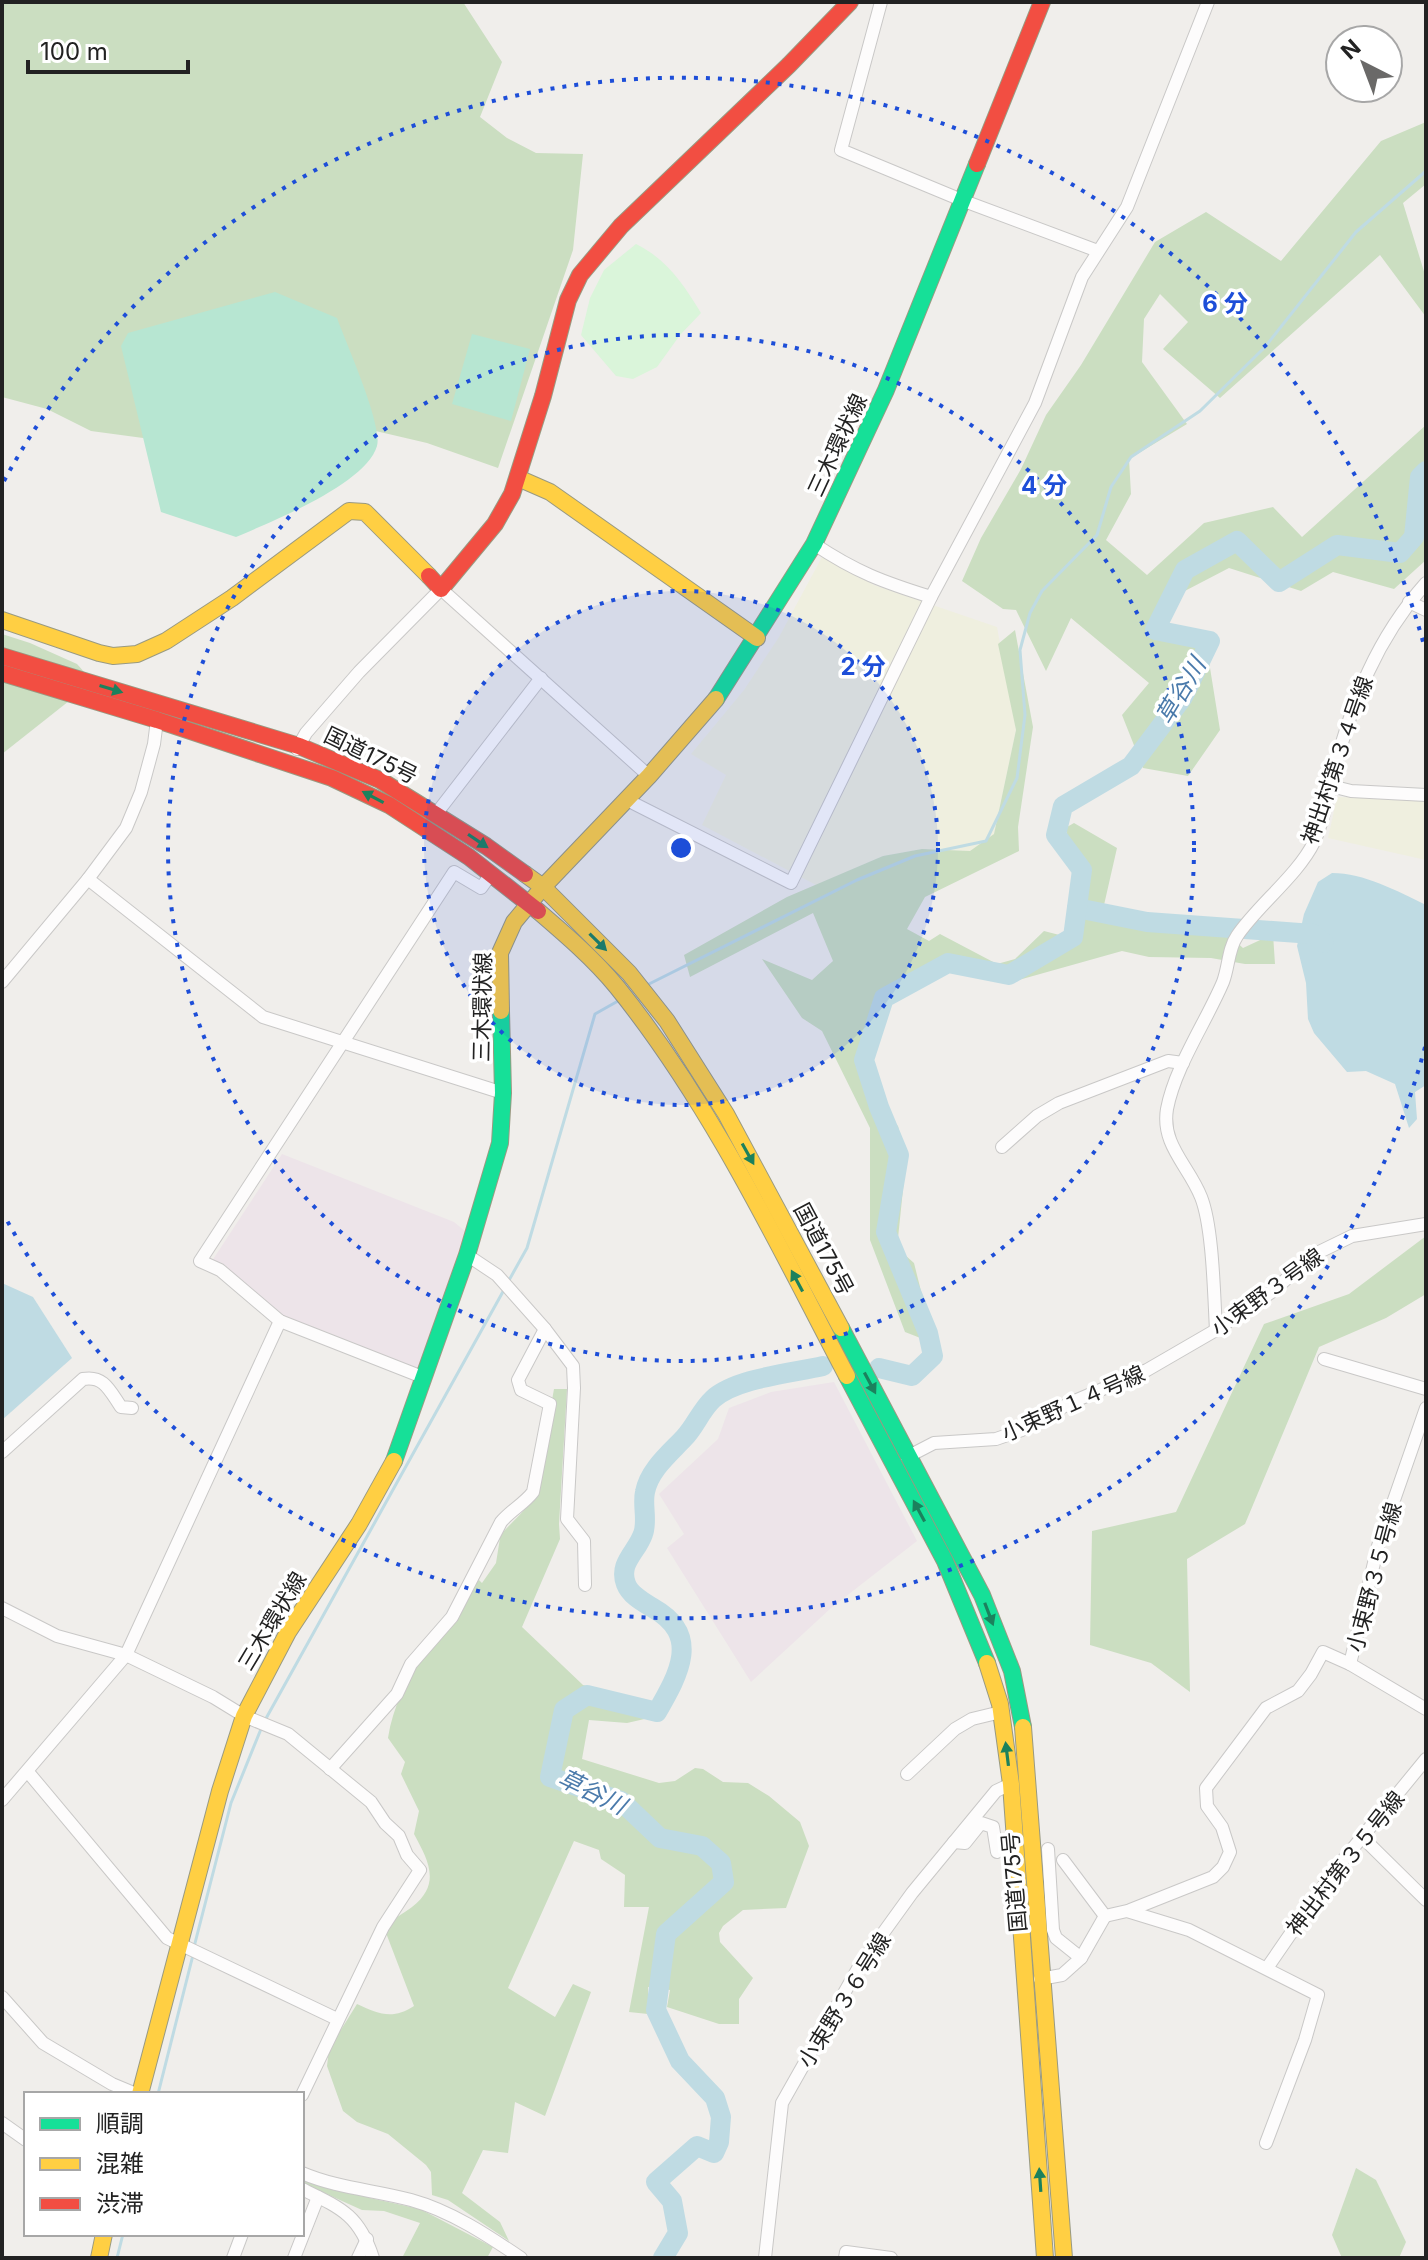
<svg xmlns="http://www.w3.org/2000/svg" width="1428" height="2260" viewBox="0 0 1428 2260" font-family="Inter,'Noto Sans JP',sans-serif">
<rect width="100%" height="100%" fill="#f0eeeb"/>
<g fill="#ede4e9">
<polygon points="282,1154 454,1222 465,1231 419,1370 293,1324 210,1264"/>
<polygon points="834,1382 917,1541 831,1608 751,1682 667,1548 684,1534 659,1494 718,1439 729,1408 771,1392"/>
</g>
<g fill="#efefdf">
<polygon points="822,557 874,585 997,627 1016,730 994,834 970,851 922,849 883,856 816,885 702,825 726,775 691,754 744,690 779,637"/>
<polygon points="1337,797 1426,799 1426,860 1328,838"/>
</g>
<g fill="#cbdec1">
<polygon points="2,2 463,2 502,62 480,117 507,138 536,153 583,154 573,250 498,468 427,443 350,425 225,449 91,431 47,409 2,397"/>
<polygon points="1426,122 1426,184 1403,203 1426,278 1426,317 1380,255 1220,398 1163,349 1188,322 1160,294 1144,319 1142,362 1187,424 1129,459 1131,494 1106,540 1147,575 1204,523 1273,507 1302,537 1426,425 1426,560 1394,589 1333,572 1301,591 1229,568 1179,594 1155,638 1206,643 1220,730 1188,776 1143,768 1122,715 1149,683 1071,618 1046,671 1016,610 1003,609 962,581 981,538 1021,469 1046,415 1081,365 1155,242 1206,212 1281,261 1381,141"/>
<polygon points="1015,630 1033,727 1018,827 1019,851 925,897 907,929 929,941 940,934 997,964 1015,959 1044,931 1071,938 1080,891 1087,878 1081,855 1067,835 1067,827 1074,823 1117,848 1104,905 1224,931 1243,948 1273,934 1275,964 1245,964 1211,958 1149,957 1122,951 1004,984 959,960 929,967 890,987 863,1068 869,1098 898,1126 906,1160 897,1248 914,1263 931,1331 923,1339 905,1332 870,1240 870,1128 822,1031 802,1018 762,959 812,980 833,961 813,913 690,977 684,955 787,897 883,856 922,849 970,851 994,834 1016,730 998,644"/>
<polygon points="2,634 30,643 77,664 93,682 2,754"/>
<polygon points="1426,1236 1426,1294 1386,1318 1319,1347 1245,1524 1187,1559 1190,1692 1151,1663 1090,1645 1092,1531 1176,1512 1264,1324 1349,1294"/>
<path d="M554,1389h13l-8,135 1,15 -38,88 61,58 85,21 -6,9 -35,8 -38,-3 -7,39 77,24 16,-2 20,-13 8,1 20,13 25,1 21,13 31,26 9,24 -23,62 -43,2 -20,16 -4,7 1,9 33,36 -14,21v25h-20l-52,-17 3,-17 -22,-3v27l-19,-2 20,-105h-25l1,-32 -24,-16 -2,-9 -25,-9 -66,147 47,29 18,-33 18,8 -46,124 -30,-14 -7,51 -25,-3 -21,43 38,29 9,19 -61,-41 -16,-5 -1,-23 -5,-7 -38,-31 -31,-12 -14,-11 -16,-45 2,-17 28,-45c21,10 36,16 57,2l-28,-73c6,-16 13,-16 26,-26 30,-23 16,-47 2,-73l5,-23 -18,-37 4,-12 -17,-24c10,-62 54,-109 91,-158l3,3 14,-20 4,-25 4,-7 30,-31z"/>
<polygon points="1356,2168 1376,2180 1406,2242 1399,2258 1342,2258 1332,2235"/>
<polygon points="304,2177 370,2198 420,2209 493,2247 487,2258 402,2258 420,2223 384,2211 362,2210 302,2183"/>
</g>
<path fill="#daf5da" d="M636,244c32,16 47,40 65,69l-21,22 -23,32 -24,12 -17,-3 -35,-41 9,-37 14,-28z"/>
<g fill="#b7e6d2">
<path d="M275,292l62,26c9,25 46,107 40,128 -11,38 -106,76 -141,91l-75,-25 -40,-166 7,-13z"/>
<polygon points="472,334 530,349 511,421 452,404"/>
</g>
<g fill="#bfdbe3">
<path d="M1332,873c32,0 65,18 94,32v180l-11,7 2,27 -8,9 -14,-44 -29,-13 -19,1 -33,-39 -6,-14 -2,-36 -9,-37 7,-32 14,-32z"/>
<polygon points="2,1283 33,1297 72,1358 2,1420"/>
</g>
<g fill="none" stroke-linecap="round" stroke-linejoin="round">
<g stroke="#bfdbe3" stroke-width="3">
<polyline points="649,984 857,880 915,856 986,841 1017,778 1025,715 1020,650 1030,613 1042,591 1097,535 1111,487 1131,457 1200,411 1265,347 1356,232 1426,171"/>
<polyline points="508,1282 527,1248 595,1014 618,1001"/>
<polyline points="264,1722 505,1288"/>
<polyline points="194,1947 231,1803 261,1729"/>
<polyline points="158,2094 193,1955"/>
<polyline points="117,2258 123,2234"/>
</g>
<g stroke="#bfdbe3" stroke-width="20">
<polyline points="1077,908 1147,922 1313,934 1324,943"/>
<polyline points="879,1368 912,1376 933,1356 928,1333 886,1232 899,1155 879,1107 864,1060 884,998 948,963 1009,975 1073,937 1082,870 1056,835 1063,806 1131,766 1183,697 1210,641 1155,630 1185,570 1237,541 1279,582 1337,545 1400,553 1414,537 1420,477 1426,471"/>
<path d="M663,2258l15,-25 -6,-32 -16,-19 41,-36 17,7 5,-11 2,-25 -6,-19 -35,-37 -24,-51 10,-76 58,-52 -3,-19 -19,-17 -42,-8 -39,-37 -71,-24 14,-67 23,-15 70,17c22,-38 44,-77 -4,-104 -10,-6 -23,-13 -27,-24 -8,-21 11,-32 17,-50 5,-13 -1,-29 2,-42 4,-22 25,-39 39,-54 11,-11 17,-28 29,-39 23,-21 80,-26 110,-33"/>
</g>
<g stroke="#c9c8c7" stroke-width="14">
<g id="street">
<polyline points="881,2 841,150 964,201 1098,251"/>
<path d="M814,544c42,28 69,38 117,53"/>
<polyline points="1409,602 1426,610"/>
<polyline points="297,749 306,733 359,672 441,589 649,776"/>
<polyline points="1331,786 1351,791 1426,795"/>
<polyline points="627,800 791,883 931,597 1035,403 1082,277 1127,207 1208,2"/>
<polyline points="436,814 541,678"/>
<polyline points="88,879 263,1017 503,1093"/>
<polyline points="2,982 88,879 126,828 141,792 154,744 157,720"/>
<polyline points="1002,1147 1037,1116 1059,1103 1168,1061 1183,1063"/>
<polyline points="467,1255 497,1275 545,1329 573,1366 574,1388 567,1519 584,1541 585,1585"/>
<path d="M1216,1330c-2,-34 -3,-103 -15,-133 -12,-31 -40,-52 -34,-88 8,-42 39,-87 56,-127 6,-16 5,-33 14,-46 20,-30 61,-61 77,-94 10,-21 14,-47 20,-70 18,-71 43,-134 92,-189"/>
<polyline points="1324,1359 1426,1389"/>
<polyline points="425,1378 280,1321 220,1270 200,1261 454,872 481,888 491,874"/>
<polyline points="1426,1408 1378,1546 1350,1664 1426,1709"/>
<path d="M2,1452l81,-73c21,-4 27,12 38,28l11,1"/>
<polyline points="907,1457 934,1443 996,1439 1022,1430 1070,1403 1147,1370 1216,1330 1273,1291 1313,1255 1352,1236 1426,1224"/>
<polyline points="2,1608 57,1636 126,1655 213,1697 244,1716 288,1734 371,1802 385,1823 399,1836 407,1855 420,1870 383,1927 302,2095"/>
<path d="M330,1769l67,-75 14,-30 41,-47 49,-95c10,-12 23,-18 32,-30l17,-88 -29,-14 -3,-10 27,-51"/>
<polyline points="28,1772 167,1938 337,2019"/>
<polyline points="907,1774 955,1729 972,1719 1001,1712"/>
<polyline points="2,1800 126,1655 280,1321"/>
<polyline points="1363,1838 1426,1900"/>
<polyline points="954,1842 965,1843 981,1823 993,1827 997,1852"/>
<polyline points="1063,1860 1105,1916 1127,1911 1189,1930 1318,1995 1305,2040 1266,2143"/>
<polyline points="1130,1910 1213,1877 1223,1867 1230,1852 1222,1827 1207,1806 1206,1788 1266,1708 1298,1691 1311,1674 1323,1652 1350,1664"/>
<polyline points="1081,1958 1105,1916"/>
<polyline points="1267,1968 1331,1875 1426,1759"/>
<polyline points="1040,1979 1062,1975 1081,1958 1056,1938 1053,1930 1048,1849"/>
<polyline points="2,1997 43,2043 112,2084 136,2094"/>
<polyline points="2,2123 26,2140"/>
<path d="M302,2173c35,15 72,17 109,27 40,11 76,35 110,58"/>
<path d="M302,2189c39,19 57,26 71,69"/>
<polyline points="233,2258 242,2234"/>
<polyline points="294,2258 318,2197"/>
<polyline points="358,2258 367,2239"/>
<polyline points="765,2258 782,2103 860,1965 912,1893 996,1791 1011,1784"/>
<polyline points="845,2258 846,2252 891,2258"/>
</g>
</g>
<g stroke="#999a82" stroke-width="18">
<g id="fast">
<polyline points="716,699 814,544 886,390 977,164"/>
<polyline points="841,1328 982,1595 1012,1671 1023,1727"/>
<polyline points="847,1376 945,1561 987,1663"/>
<polyline points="394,1461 467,1255 500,1143 503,1093 501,1011"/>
</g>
</g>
<g stroke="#999a82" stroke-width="18">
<g id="slow">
<polyline points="518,478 550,492 757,638"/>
<polyline points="2,620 99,653 113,656 137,654 166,641 232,598 349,511 365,512 429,576"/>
<polyline points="525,874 543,887 629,973 667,1021 726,1114 841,1328"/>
<path d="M538,911c28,24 56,48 79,76 95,118 160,256 230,389"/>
<polyline points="501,1011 500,953 514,922 543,887 649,776 716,699"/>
<polyline points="987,1663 1000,1704 1011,1784 1045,2258"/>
<polyline points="1023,1727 1064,2258"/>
<polyline points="140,2094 220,1791 244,1716 288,1632 359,1524 394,1461"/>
<polyline points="99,2258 104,2234"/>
</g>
</g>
<g stroke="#999a82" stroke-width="18">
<g id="jam">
<polyline points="977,164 1042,2"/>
<polyline points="429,576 441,589 495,524 512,494 543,396 568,300 580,275 621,226 789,65 850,2"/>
<polyline points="2,656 299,746 380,780 486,846 525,874"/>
<polyline points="2,673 157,720 332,778 389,805 469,857 538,911"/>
</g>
</g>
<use href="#street" stroke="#fdfcfc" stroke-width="12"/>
<use href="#fast" stroke="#16e098" stroke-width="16"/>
<use href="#slow" stroke="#ffcf43" stroke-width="16"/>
<use href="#jam" stroke="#f24e42" stroke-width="16"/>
</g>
<defs><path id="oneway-solid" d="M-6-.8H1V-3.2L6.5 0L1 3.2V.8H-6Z" transform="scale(2)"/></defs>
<g fill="#1c815d">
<use href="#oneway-solid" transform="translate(111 689) rotate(17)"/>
<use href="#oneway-solid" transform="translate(373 797) rotate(-152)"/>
<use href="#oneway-solid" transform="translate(478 841) rotate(34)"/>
<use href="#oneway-solid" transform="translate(598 942) rotate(45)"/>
<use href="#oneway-solid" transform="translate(748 1154) rotate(61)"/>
<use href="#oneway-solid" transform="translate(797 1281) rotate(-118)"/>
<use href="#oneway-solid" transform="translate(870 1383) rotate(62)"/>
<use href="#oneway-solid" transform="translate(919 1511) rotate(-118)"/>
<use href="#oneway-solid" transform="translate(989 1614) rotate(69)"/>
<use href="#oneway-solid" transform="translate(1007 1754) rotate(-97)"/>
<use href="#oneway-solid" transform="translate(1040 2180) rotate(-94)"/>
</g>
<circle cx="681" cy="848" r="257" fill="#1d4ed8" fill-opacity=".12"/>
<g fill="none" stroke="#1d4ed8" stroke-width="4" stroke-dasharray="4 8">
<circle cx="681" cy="848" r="257"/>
<circle cx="681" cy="848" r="513"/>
<path d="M1425 1047A770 770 0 0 1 4 1215M4 481A770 770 0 0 1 1425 649"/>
</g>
<g text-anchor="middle" stroke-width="7" stroke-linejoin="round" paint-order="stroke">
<g font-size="22" fill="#222" stroke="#fff">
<text transform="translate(837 445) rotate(-65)" y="8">三木環状線</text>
<text transform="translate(371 755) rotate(26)" y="8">国道175号</text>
<text transform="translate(1337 760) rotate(-71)" y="8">神出村第３４号線</text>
<text transform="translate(482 1007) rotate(-89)" y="8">三木環状線</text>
<text transform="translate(824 1249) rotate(62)" y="8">国道175号</text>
<text transform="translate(1267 1292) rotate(-36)" y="8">小束野３号線</text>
<text transform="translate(1073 1403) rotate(-24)" y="8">小束野１４号線</text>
<text transform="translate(1374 1577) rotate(-75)" y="8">小束野３５号線</text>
<text transform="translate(272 1621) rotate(-59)" y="8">三木環状線</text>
<text transform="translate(1345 1863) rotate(-52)" y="8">神出村第３５号線</text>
<text transform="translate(1014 1882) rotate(-95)" y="8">国道175号</text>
<text transform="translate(844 2000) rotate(-58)" y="8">小束野３６号線</text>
</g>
<g font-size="24" font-style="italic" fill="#4a7aab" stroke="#fff">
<text transform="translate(1181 691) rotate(-59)" y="8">草谷川</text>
<text transform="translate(592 1792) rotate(26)" y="8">草谷川</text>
</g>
</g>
<circle cx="681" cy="848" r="12" fill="#1d4ed8" stroke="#fff" stroke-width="4"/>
<g font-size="24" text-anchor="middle" font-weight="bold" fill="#1d4ed8" stroke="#fff" stroke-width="7" stroke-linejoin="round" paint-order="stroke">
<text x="1225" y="312">6 分</text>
<text x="1044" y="494">4 分</text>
<text x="863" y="675">2 分</text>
</g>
<rect width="1428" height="2260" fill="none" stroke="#222222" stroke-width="8"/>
<rect x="24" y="2092" width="280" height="144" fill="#ffffff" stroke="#a7a7a7" stroke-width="2"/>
<rect x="40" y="2118" width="40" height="12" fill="#16e098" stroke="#a7a7a7" stroke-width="2"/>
<text x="96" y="2132" font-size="24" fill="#222222">順調</text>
<rect x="40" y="2158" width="40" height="12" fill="#ffcf43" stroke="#a7a7a7" stroke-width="2"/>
<text x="96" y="2172" font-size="24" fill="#222222">混雑</text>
<rect x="40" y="2198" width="40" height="12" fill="#f24e42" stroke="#a7a7a7" stroke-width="2"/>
<text x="96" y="2212" font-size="24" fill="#222222">渋滞</text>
<g transform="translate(1364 64) rotate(318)"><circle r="38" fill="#ffffff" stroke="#a7a7a7" stroke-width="2"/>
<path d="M0-6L14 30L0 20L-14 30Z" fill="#6a6968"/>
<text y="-12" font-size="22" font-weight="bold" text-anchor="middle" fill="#222222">N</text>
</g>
<path d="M28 60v12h160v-12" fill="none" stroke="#222222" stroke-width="4"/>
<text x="40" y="60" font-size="24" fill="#222222" stroke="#ffffff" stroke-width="6" paint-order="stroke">100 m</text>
</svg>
